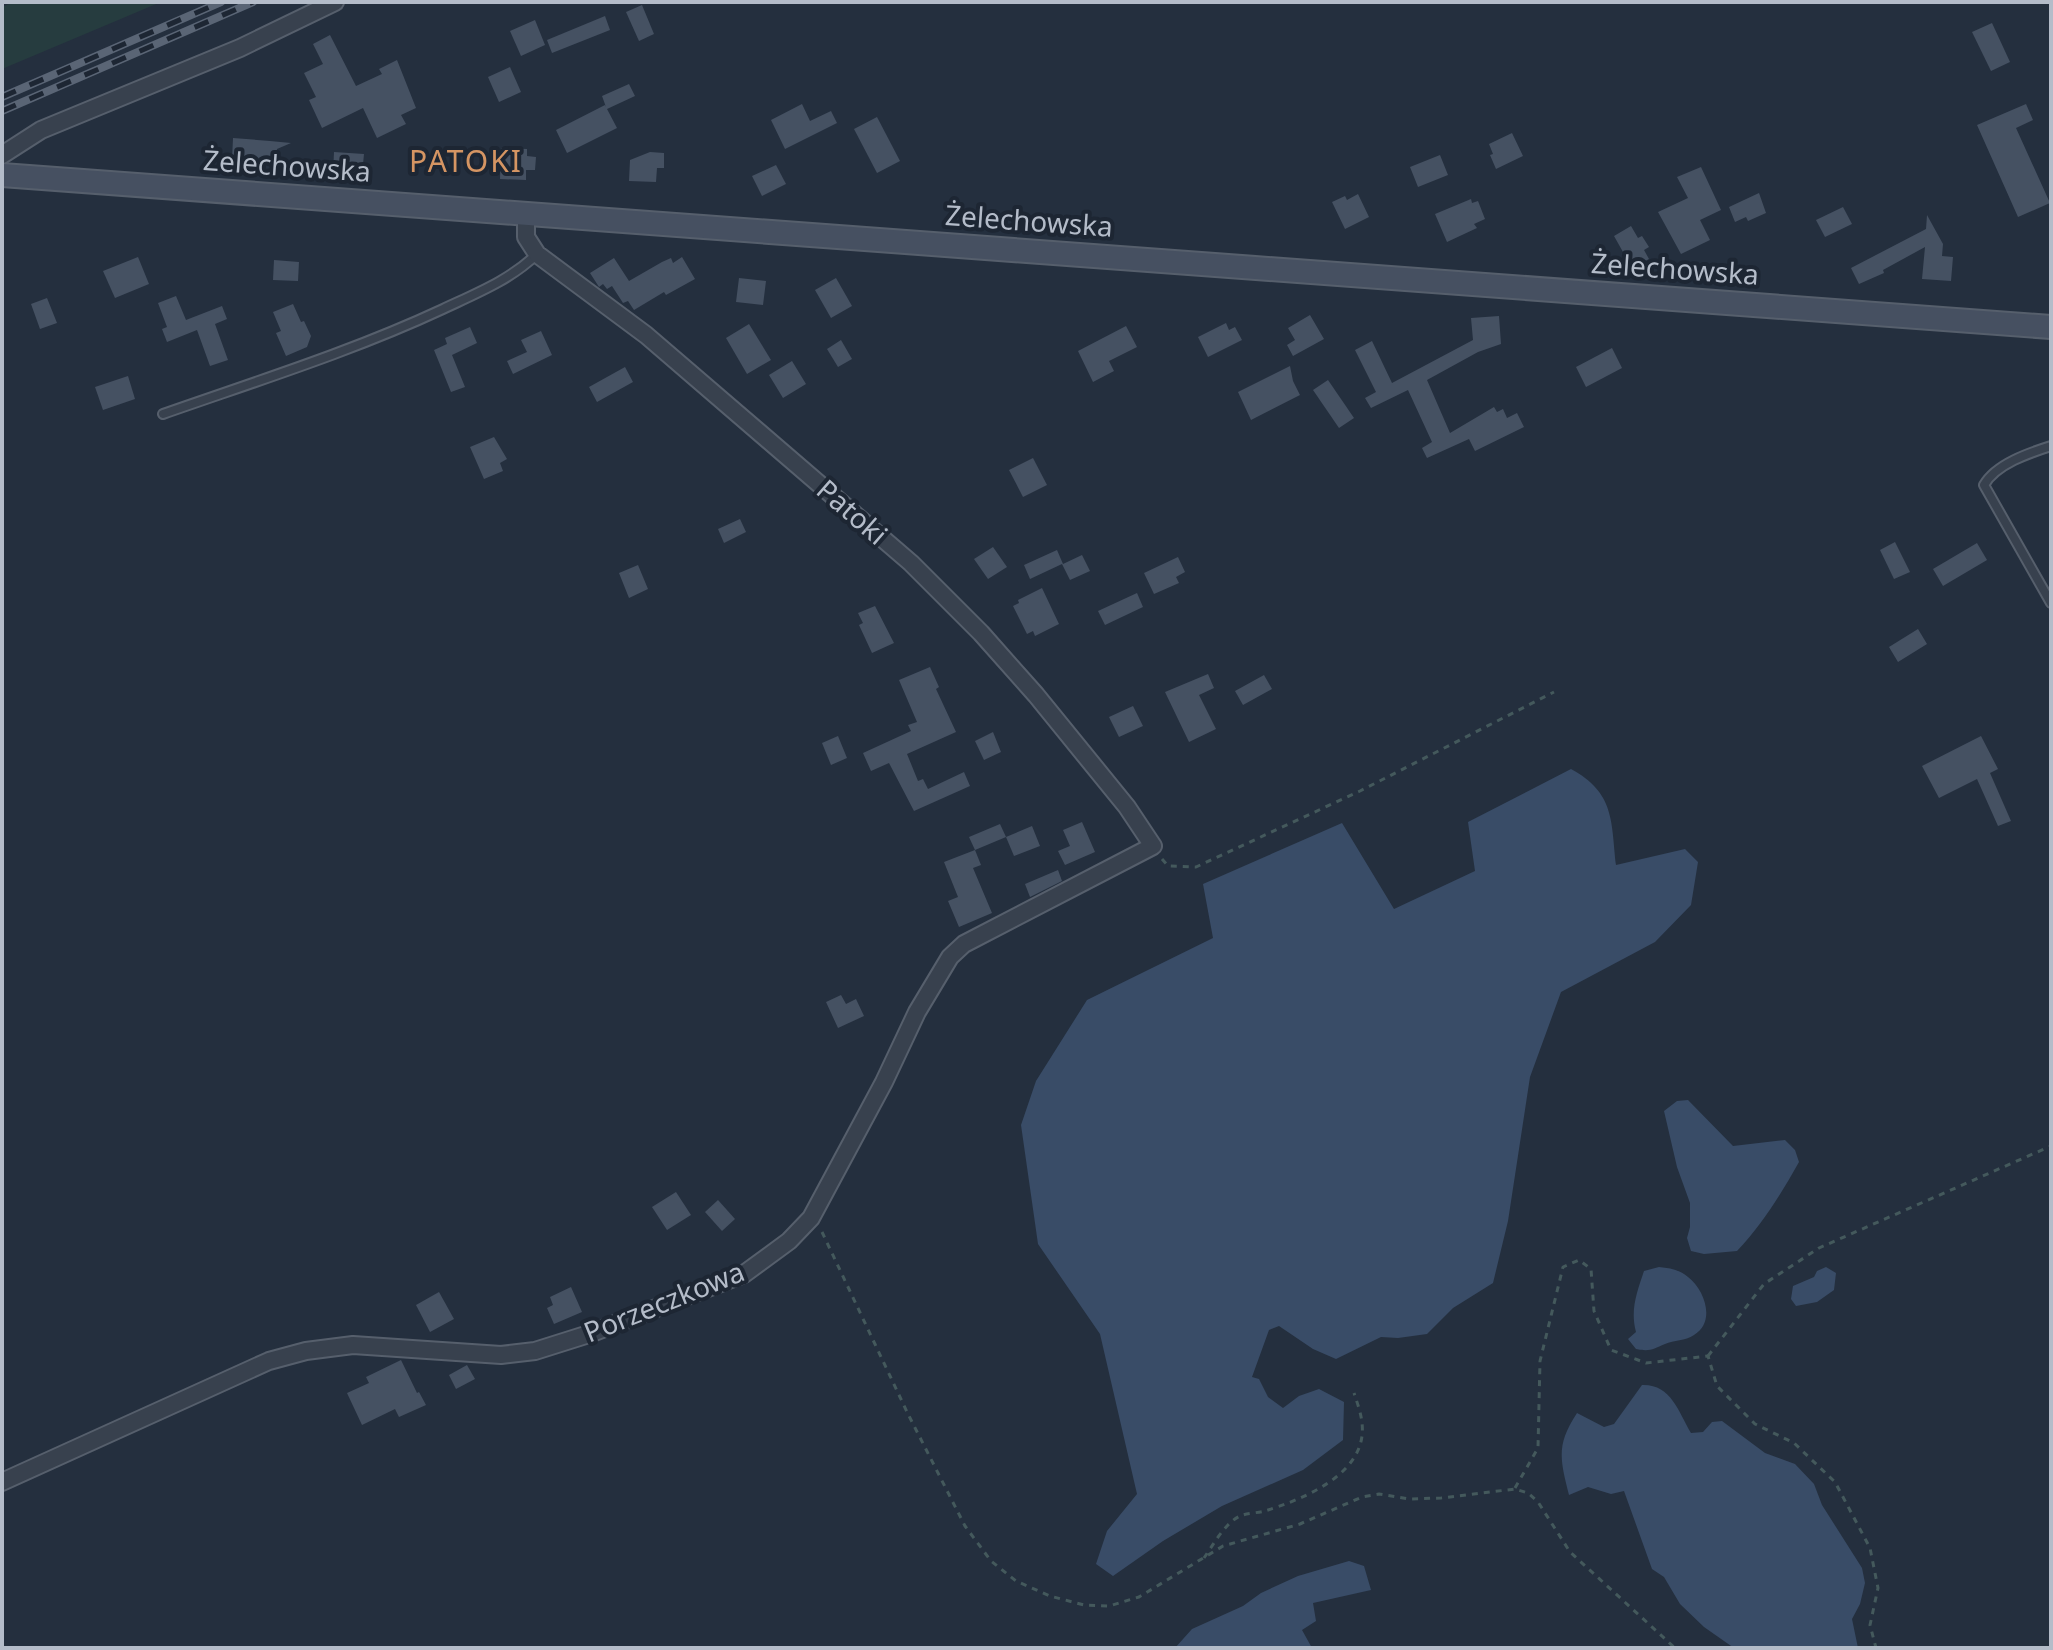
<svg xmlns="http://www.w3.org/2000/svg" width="2053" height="1650" viewBox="0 0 2053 1650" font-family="'Noto Sans',sans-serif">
<rect width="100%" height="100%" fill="#242f3e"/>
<polygon fill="#263c3f" points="14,2 161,2 2,69 2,7"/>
<g fill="#394c67">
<path d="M1571,769c44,24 40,52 45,96l69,-16 13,13 -7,43 -36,37 -94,50 -31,85 -22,144 -15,62 -40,25 -26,26 -29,4 -17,-1 -45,22 -23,-10 -34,-23 -10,4 -17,47 7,2 9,18 15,11 16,-12 20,-7 25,13 -1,38 -40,30 -81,36 -59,35 -50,35 -17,-12 11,-33 30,-37 -37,-160 -62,-90 -17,-119 15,-44 51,-81 126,-62 -10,-54 139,-61 52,86 81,-38 -7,-49z"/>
<path d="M1688,1100l45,46 52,-6 10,10 4,12c-18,32 -37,63 -62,89l-33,3 -13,-3 -4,-13 3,-11v-24l-13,-36 -13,-56 13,-10z"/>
<path d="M1659,1267c11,1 21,3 29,10 17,13 28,45 6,58 -9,6 -20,5 -29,9 -12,5 -15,8 -29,5l-8,-10 8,-7c-6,-22 1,-40 8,-61z"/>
<polygon points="1826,1267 1836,1273 1834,1290 1817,1302 1796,1306 1791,1299 1793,1286 1814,1277 1817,1271"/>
<path d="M1642,1385c29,-1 36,26 49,48l12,-1 9,-10 10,-1 43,32 30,11 19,20 8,21 40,63 3,15 -5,21 -8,15 6,29h-124l-30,-21 -24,-23 -16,-27 -12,-8 -28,-78 -13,3 -23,-7 -19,8c-9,-36 -13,-50 8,-82l27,14 10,-3z"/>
<polygon points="1349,1561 1364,1566 1371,1590 1313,1603 1316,1621 1302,1630 1312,1648 1175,1648 1192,1629 1243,1606 1261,1593 1298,1576"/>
</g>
<g fill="#455162">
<polygon points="642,5 654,34 639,41 626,12"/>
<polygon points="605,16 610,30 552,53 547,40"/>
<polygon points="535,20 545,45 521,56 510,31"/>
<polygon points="1992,23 2010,62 1991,71 1972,32"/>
<polygon points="330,35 356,86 382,74 379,69 397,60 416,108 401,115 406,124 377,138 363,108 322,128 309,100 316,97 304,73 323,64 313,44"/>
<polygon points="510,67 521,92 499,102 488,77"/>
<polygon points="629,84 635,96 607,109 617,128 567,153 556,130 605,105 606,107 602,96"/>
<polygon points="802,104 810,121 831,111 837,123 785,149 771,120"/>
<polygon points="2026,104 2033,120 2016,128 2050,203 2018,217 1977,125"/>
<polygon points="877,117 900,161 877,173 854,129"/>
<polygon points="1512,133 1523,156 1496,169 1490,155 1493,154 1489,144"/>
<polygon points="233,138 270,141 291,143 277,149 276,164 249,162 232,160"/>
<polygon points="501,148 527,149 527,156 536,157 535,170 526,170 526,180 500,179"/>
<polygon points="334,152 364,154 362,175 333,174"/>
<polygon points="650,152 664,153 664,168 657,168 656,182 629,181 630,160"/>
<polygon points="1440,155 1448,175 1418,187 1410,167"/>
<polygon points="776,165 786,184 762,196 752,176"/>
<polygon points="1701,167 1721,210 1700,220 1710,240 1681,254 1658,212 1688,198 1677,177"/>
<polygon points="1759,193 1766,213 1748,221 1746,217 1735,222 1729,207"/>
<polygon points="1358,194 1369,217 1345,229 1332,202 1345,196 1347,200"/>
<polygon points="1471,199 1472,203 1478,201 1485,219 1474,224 1477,228 1447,242 1435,214"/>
<polygon points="1843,207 1852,224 1825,237 1816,220"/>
<polygon points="1927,215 1943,244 1942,256 1953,257 1951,281 1922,279 1925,247 1883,270 1884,273 1859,284 1851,268 1926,229"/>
<polygon points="1631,226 1638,238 1642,236 1649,247 1644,250 1649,259 1632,268 1614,236"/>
<polygon points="138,257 149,284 115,298 103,271"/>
<polygon points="682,257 695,279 666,295 664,292 634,310 628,301 623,303 612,286 607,289 603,284 599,287 590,273 614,258 629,281 662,262 671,258 673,263"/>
<polygon points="274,260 299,262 298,281 273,280"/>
<polygon points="739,278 766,281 763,305 736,302"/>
<polygon points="836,278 852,306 831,318 815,290"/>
<polygon points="176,296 186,320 222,306 227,319 215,324 228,360 210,366 197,330 167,342 162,329 167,327 158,303"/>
<polygon points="47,298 57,323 40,329 31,304"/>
<polygon points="293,304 301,322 304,321 311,336 307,347 286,356 276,333 281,331 273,312"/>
<polygon points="1310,315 1324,339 1293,356 1287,345 1295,340 1288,328"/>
<polygon points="1499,316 1501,344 1478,352 1427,380 1450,433 1494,407 1497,412 1503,409 1507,418 1517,413 1524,427 1475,451 1469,439 1427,458 1422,448 1432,442 1408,390 1371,408 1365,398 1376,392 1355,350 1372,341 1392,383 1473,340 1471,318"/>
<polygon points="1226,323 1229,330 1235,327 1242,340 1208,357 1198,337"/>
<polygon points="749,324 771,360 747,374 726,338"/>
<polygon points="1126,326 1137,347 1109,361 1114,371 1093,382 1078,351"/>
<polygon points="470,327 477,343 452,355 465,387 451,392 434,350 447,344 445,338"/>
<polygon points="541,331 552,355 513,374 507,361 527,352 521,340"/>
<polygon points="841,340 852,359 838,367 827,349"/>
<polygon points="1612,348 1622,368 1586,387 1576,367"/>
<polygon points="792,361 806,384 783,398 769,375"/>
<polygon points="1290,366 1293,381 1300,395 1251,420 1238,392"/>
<polygon points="625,367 633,382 597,402 589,387"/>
<polygon points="128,376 135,399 103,410 95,387"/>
<polygon points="1328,380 1354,418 1339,428 1313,390"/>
<polygon points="494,437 507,459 500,463 503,471 484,479 470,447"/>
<polygon points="1033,458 1047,485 1023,497 1009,470"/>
<polygon points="740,519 746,532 724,543 718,529"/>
<polygon points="1895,542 1910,572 1894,579 1880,550"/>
<polygon points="1977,543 1987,560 1943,586 1933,569"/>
<polygon points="993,547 1007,567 988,579 974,559"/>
<polygon points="1057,550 1063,564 1082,555 1090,571 1070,580 1062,564 1030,579 1024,565"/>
<polygon points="1178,557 1185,572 1176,577 1179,583 1154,594 1144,573"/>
<polygon points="638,565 648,589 629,598 619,573"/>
<polygon points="1042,588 1059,624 1035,636 1033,631 1027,634 1013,606 1019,603 1018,600"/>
<polygon points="1137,593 1143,607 1105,625 1098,611"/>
<polygon points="875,606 894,643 872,653 859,625 863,623 858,613"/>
<polygon points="1918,629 1927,644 1898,662 1889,647"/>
<polygon points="930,667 939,687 936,689 956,732 907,754 918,781 923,779 928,789 964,772 970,786 914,811 889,763 871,771 863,753 911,731 908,725 917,722 899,680"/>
<polygon points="1208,674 1214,688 1199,695 1216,729 1189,742 1165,692"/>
<polygon points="1264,675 1272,689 1243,705 1235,691"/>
<polygon points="1133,706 1143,726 1119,737 1109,717"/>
<polygon points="993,732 1001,752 984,760 975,741"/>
<polygon points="838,736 847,758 831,765 822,743"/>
<polygon points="1981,736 1998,769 1990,773 2011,821 1998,826 1977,779 1939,798 1922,766"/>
<polygon points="1082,822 1095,852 1065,865 1058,851 1070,846 1063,830"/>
<polygon points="1000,824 1006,837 975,850 969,837"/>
<polygon points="1032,826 1040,846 1014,856 1006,837"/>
<polygon points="975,850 981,865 973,868 992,913 959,927 948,901 958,897 944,862"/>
<polygon points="1058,870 1062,881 1030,897 1025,884"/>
<polygon points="841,995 846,1004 856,999 864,1016 838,1028 826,1002"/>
<polygon points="676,1192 691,1215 667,1230 652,1207"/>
<polygon points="718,1200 735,1219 722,1231 705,1212"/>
<polygon points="571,1287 582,1312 554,1324 547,1308 553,1305 550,1297"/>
<polygon points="439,1292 454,1319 430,1332 416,1305"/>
<polygon points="401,1360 417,1393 419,1392 426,1405 399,1417 395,1409 362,1425 347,1393 369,1383 366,1377"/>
<polygon points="467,1365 475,1379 456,1389 449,1375"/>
</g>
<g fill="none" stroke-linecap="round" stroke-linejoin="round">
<g stroke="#565f6c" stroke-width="12">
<g id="lane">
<path d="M163,414c94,-33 190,-63 280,-105 34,-16 67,-29 94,-55"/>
<path d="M2051,446c-22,7 -55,18 -67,39l67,118"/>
</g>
</g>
<g stroke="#565f6c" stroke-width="20">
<g id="street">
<polyline points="2,155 41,130 240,48 335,2"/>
<polyline points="2,1482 269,1361 306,1351 353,1345 501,1355 535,1351 592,1333 744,1274 789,1241 811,1218 884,1082 917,1012 950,957 964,944 1153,846 1127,807 1036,695 981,633 911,563 646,335 537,254 526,237 526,214"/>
</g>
</g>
<g stroke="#565f6c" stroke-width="26">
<polyline id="secondary" points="2,175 2051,327"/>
</g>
<g stroke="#44595c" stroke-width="3" stroke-dasharray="6 6" stroke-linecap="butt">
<polyline points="1162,859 1168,866 1196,867 1360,791 1554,692"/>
<polyline points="822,1232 908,1414 965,1526 991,1561 1016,1581 1050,1596 1084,1605 1109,1606 1139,1597 1223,1546 1300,1524 1362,1497 1379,1494 1409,1499 1441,1498 1515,1489 1528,1493 1538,1502 1570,1552 1675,1648"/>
<polyline points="1708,1356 1764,1284 1819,1248 2051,1146"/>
<polyline points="1515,1488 1538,1448 1540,1361 1563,1267 1579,1260 1591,1269 1594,1311 1611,1350 1646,1363 1708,1356 1717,1386 1755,1424 1794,1443 1835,1482 1870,1548 1878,1588 1870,1625 1876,1648"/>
<path d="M1204,1558c9,-13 21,-35 36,-42 7,-3 17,-3 25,-5 38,-12 103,-37 97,-88 -1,-10 -5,-21 -8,-30"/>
</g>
<use href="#lane" stroke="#38414e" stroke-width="8"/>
<use href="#street" stroke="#38414e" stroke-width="16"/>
<use href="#secondary" stroke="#465061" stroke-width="22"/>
<g stroke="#5a6575" stroke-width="8">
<g id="rail">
<polyline points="2,97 221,2"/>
<polyline points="2,111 253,2"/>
</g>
</g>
<use href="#rail" stroke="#1d2633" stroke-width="5" stroke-dasharray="15" stroke-linecap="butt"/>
</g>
<g text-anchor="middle" stroke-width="8" stroke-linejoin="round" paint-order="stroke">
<g font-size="28" fill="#b4bcc9" stroke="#1d2633">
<text transform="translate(287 166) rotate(4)" y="10">Żelechowska</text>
<text transform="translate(1029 221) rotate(4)" y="10">Żelechowska</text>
<text transform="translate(1675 269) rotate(4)" y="10">Żelechowska</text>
<text transform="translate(852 512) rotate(41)" y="10">Patoki</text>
<text transform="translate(664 1302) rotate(-22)" y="10">Porzeczkowa</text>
</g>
<g font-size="30" letter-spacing="2" fill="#d59563" stroke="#1d2633">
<text x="466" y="172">PATOKI</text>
</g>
</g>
<rect width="2053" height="1650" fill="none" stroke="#b4bcc9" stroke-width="8"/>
</svg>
